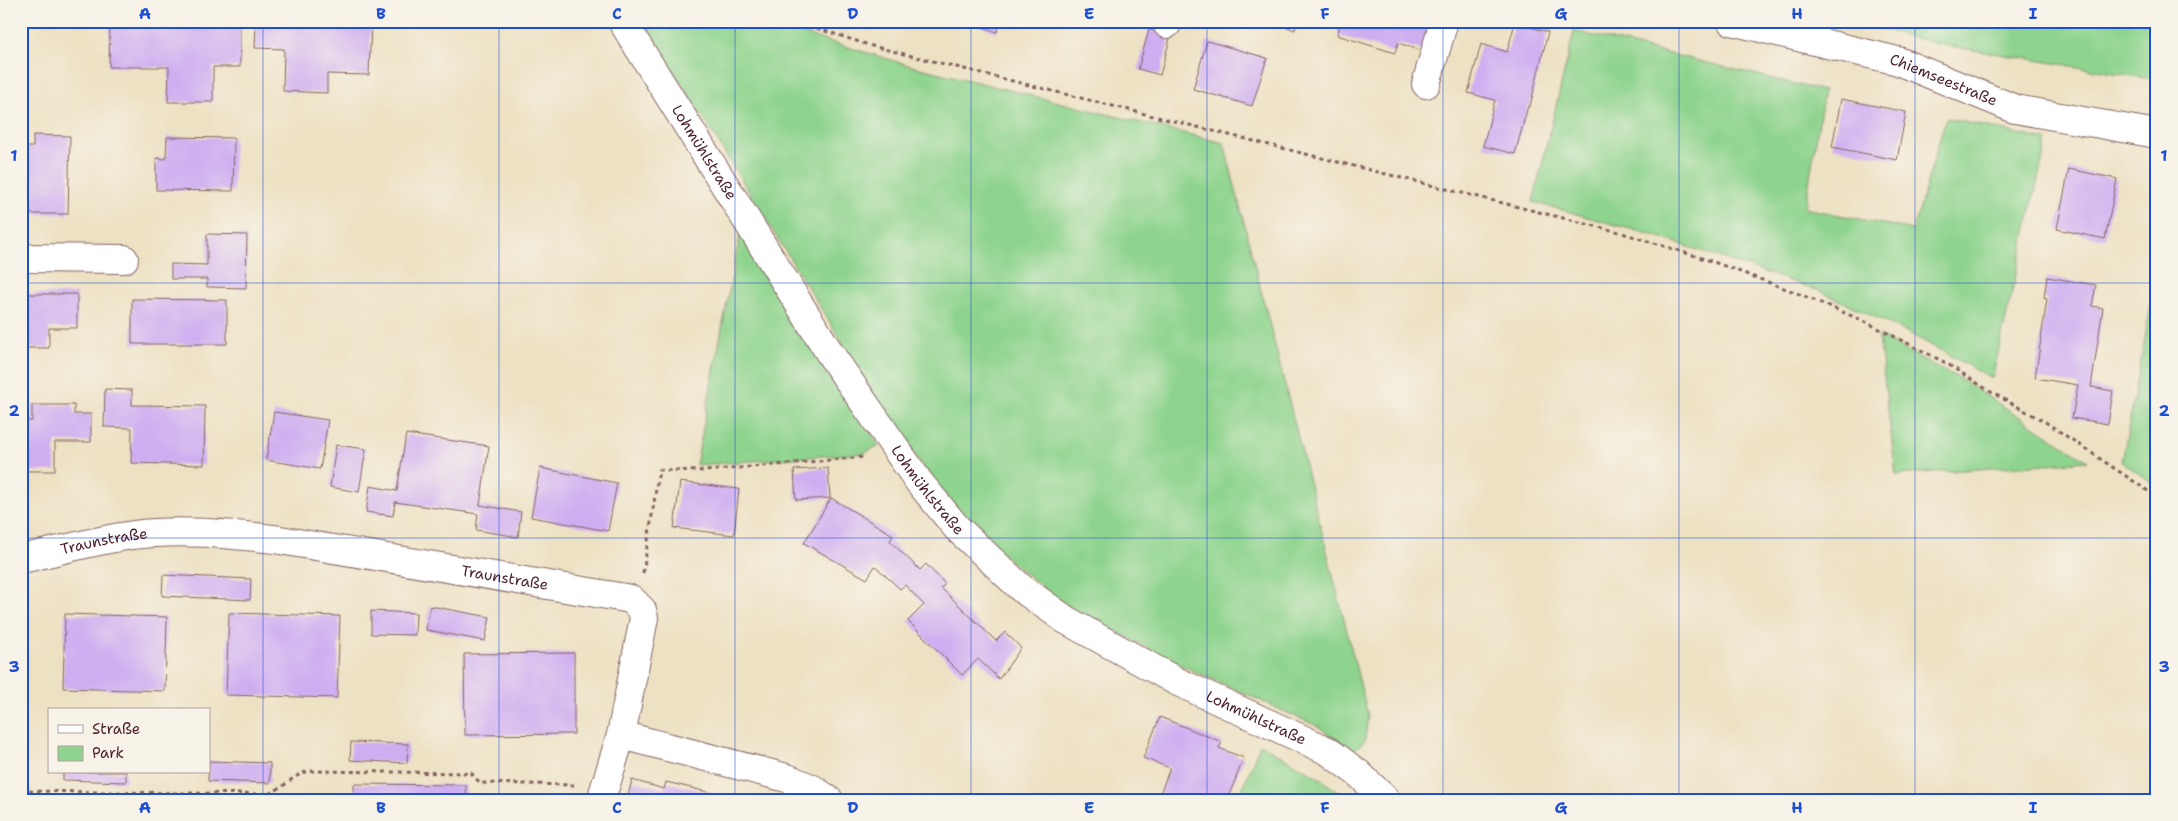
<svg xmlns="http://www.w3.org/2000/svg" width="2178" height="821" viewBox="0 0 2178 821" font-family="'Shantell Sans',sans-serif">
<rect width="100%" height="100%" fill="#f7f3e8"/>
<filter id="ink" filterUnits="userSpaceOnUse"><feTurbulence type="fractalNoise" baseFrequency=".02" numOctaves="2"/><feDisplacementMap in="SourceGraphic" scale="10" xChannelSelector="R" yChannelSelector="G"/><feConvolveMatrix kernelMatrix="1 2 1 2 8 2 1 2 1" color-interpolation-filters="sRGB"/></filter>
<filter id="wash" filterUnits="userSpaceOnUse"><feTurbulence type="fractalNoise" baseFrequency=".0096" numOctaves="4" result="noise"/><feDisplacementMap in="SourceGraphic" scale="20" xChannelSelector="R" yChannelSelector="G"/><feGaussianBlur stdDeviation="1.12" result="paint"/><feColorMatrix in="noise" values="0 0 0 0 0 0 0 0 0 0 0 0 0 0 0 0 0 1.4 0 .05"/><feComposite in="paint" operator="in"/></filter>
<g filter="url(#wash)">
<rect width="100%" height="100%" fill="#ede1c3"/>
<g fill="#8fd48e" stroke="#6c7a5c">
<polygon points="642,21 773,21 794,31 908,65 1224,143 1368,715 1365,740 1352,752 1319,727 1183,666 1064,605 982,537 936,484 898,433 689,95"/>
<polygon points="1849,21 2157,21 2157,80 1943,45"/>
<polygon points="1574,31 1824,91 1805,208 1913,230 1946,118 2047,140 1992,379 1909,333 1820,291 1656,236 1533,202"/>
<polygon points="741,229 879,445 865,453 696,465"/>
<polygon points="2157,273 2157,486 2122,462"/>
<polygon points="1879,336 1962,380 2088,461 1896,475"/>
<polygon points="1260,744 1317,776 1348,800 1238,800"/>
</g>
<g id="blocks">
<g fill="#cfadf1">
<polygon points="110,21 240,21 240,67 213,67 213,102 168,102 169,67 109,67"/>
<polygon points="256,21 371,21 369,75 327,74 327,93 283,91 284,49 255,48"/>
<polygon points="953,21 966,21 964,25"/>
<polygon points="966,21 1000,21 997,32"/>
<polygon points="1271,21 1297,21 1295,30"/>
<polygon points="1341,21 1433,21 1423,51 1398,43 1395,53 1337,35"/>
<polygon points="1515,23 1548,32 1530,106 1528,106 1515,154 1483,146 1495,100 1468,93 1481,44 1507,52"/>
<polygon points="1149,30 1171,35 1160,75 1138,69"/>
<polygon points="1207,41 1267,58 1252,106 1193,89"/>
<polygon points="1841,99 1906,112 1897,160 1832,147"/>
<polygon points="33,135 70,136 68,214 21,214 21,147 33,147"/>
<polygon points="167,137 234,138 233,191 156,190 156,158 166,159"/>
<polygon points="2069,169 2117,179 2105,239 2057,229"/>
<polygon points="207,234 247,235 246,288 207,287 207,279 171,279 171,264 207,265"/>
<polygon points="2047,277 2096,285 2092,306 2103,308 2091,387 2113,391 2108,424 2072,418 2078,385 2035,378 2047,299 2044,298"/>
<polygon points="21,294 77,294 77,328 49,328 49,348 25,348 25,354 21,354"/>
<polygon points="132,299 227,300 227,344 132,344"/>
<polygon points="105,389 132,390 132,405 205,406 204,465 131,463 132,428 104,427"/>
<polygon points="32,405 74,405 74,414 91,414 91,442 55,442 55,471 21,471 21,421 32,421"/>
<polygon points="274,412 328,420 320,469 266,460"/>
<polygon points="406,434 489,446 480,505 521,512 518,537 476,530 478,514 395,502 393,516 366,512 370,486 397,491"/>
<polygon points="336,445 366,449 359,492 330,487"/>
<polygon points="540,468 617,483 608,531 531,517"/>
<polygon points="828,468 830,498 796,500 794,470"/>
<polygon points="680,482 739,489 734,535 674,528"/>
<polygon points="831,498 893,535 890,541 920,570 926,564 945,584 941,588 996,641 1005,632 1021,648 999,679 978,659 962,675 908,621 924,605 905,585 900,589 875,566 867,579 804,543"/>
<polygon points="163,575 251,579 250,600 162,596"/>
<polygon points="430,606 490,617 485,641 426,630"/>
<polygon points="371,611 416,613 415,635 371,634"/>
<polygon points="229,613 340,616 337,698 226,695"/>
<polygon points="65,614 167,617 165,691 63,688"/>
<polygon points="574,653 574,734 465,735 464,654"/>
<polygon points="1160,717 1222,742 1219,748 1244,758 1227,800 1158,799 1170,768 1143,758"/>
<polygon points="351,742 408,744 407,763 350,760"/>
<polygon points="209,761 270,763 270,783 208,781"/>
<polygon points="63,772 126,772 126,782 63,780"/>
<polygon points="632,780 664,789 666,782 733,798 732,800 627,800"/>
<polygon points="354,784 466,785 466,800 354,800"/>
</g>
</g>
</g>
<g filter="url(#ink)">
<use href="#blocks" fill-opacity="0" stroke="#836360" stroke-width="1"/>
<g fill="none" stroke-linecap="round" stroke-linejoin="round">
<g stroke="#836360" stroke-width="30">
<g id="minor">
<path id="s1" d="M622,21l209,334 88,127 38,46 64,60 45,32 110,61 152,70 31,23 27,26"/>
<path id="s2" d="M1731,21l167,40 117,48 142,25"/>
<polyline points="1167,24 1168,21"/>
<polyline points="1426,84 1444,21"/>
<polyline points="21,258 124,259"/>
<path id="s3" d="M21,559c37,-8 75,-19 112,-24 48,-6 94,-1 141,4l357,60 11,11 2,8 -23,117 -20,65"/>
<polyline points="621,735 787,778 813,789 829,800"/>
</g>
</g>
<g stroke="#836360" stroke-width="3" stroke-dasharray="4 4" stroke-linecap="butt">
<polyline points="794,21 872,46 1619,232 1711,261 1797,293 1864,321 1946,363 1991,392 2047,423 2157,497"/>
<polyline points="643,573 659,470 705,471 865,457"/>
<path d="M21,791l246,3c17,-5 26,-20 43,-23l161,2 9,10 94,2"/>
</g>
<use href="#minor" stroke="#fff" stroke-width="28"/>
</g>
</g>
<path fill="none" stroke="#1d4ed8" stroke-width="1" stroke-opacity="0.55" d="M263,21v779M499,21v779M735,21v779M971,21v779M1207,21v779M1443,21v779M1679,21v779M1915,21v779M21,283h2136M21,538h2136"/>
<g text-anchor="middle" stroke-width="4" stroke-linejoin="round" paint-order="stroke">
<g font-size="15" fill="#4a1f2b" stroke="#f7f3e8">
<text dy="5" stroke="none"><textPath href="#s2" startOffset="221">Chiemseestraße</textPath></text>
<text dy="5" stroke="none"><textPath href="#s1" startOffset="155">Lohmühlstraße</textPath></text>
<text dy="5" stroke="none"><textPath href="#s1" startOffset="560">Lohmühlstraße</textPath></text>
<text dy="5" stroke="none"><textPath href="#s3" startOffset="85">Traunstraße</textPath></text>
<text dy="5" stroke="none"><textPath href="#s3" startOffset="490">Traunstraße</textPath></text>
<text dy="5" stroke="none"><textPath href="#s1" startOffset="965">Lohmühlstraße</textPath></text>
</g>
</g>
<rect width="2178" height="821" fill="none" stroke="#f7f3e8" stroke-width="55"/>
<rect x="48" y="708" width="162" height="65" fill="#f7f3e8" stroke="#b29e9c"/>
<rect x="58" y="725" width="25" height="8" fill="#ffffff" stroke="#b29e9c"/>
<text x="92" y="734" font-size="15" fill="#4a1f2b">Straße</text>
<rect x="58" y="746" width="25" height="15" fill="#8fd48e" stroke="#b29e9c"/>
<text x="92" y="758" font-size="15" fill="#4a1f2b">Park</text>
<rect x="28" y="28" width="2122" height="766" fill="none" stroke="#1d4ed8" stroke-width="2"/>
<g font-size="16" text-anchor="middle" font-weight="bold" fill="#1d4ed8">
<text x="145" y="19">A</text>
<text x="381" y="19">B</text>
<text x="617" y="19">C</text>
<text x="853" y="19">D</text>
<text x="1089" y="19">E</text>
<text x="1325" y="19">F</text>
<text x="1561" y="19">G</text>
<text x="1797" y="19">H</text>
<text x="2033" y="19">I</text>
<text x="14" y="161">1</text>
<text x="2164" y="161">1</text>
<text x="14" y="416">2</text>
<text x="2164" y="416">2</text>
<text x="14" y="672">3</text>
<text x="2164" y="672">3</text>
<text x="145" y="813">A</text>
<text x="381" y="813">B</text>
<text x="617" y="813">C</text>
<text x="853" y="813">D</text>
<text x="1089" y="813">E</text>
<text x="1325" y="813">F</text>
<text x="1561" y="813">G</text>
<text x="1797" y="813">H</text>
<text x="2033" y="813">I</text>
</g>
</svg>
